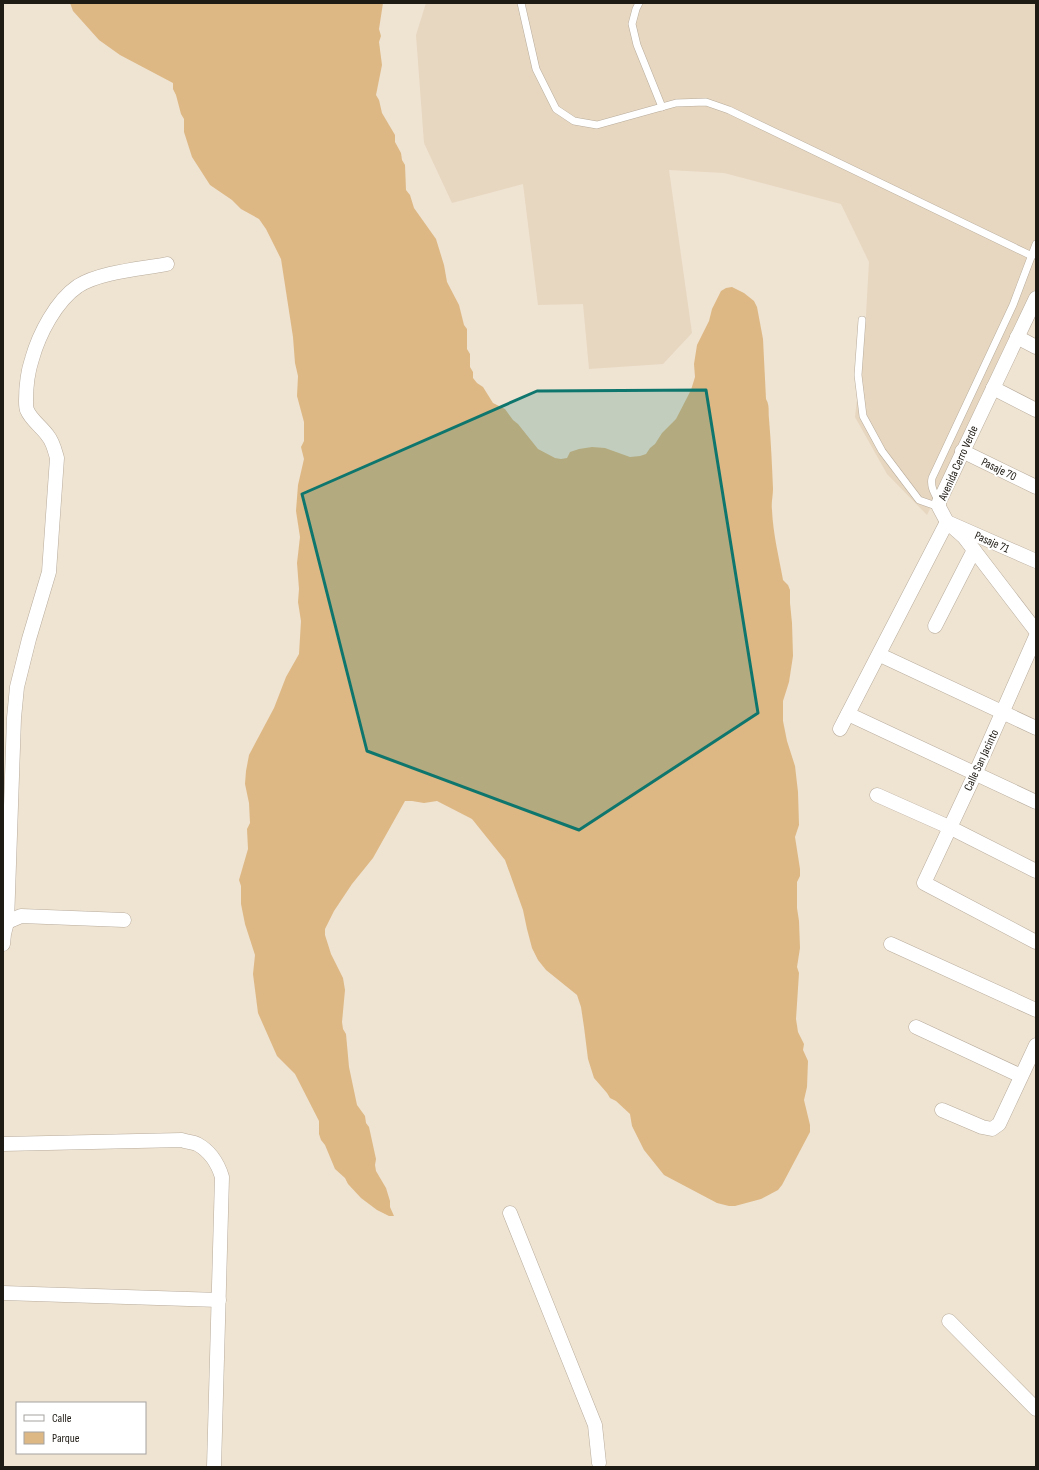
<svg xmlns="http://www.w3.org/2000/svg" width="1039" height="1470" viewBox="0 0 1039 1470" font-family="'Sofia Sans Condensed',sans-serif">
<rect width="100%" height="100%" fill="#efe3d2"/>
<polygon fill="#e7d7c0" points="426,3 1036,3 1036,293 927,515 887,474 855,417 865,332 869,262 841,204 724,173 669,170 692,333 663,364 589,369 583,304 538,305 523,184 452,203 424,143 416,35"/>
<path fill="#ddb884" d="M70,3h313l-4,26 2,7 -2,6 3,23 -6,30 3,5 3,13 13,22v7l6,11 1,7 3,5 1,25 4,5 4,13 22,31 8,26 3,17 12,23 5,20 3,4v20l3,5v13l3,5v6l4,5 6,4 10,16 12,6 8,11 5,4 20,25 17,9 6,1 6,-1 3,-6 9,-3 13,-2 13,1 25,9 10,-1 6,-2 4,-6 5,-4 7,-11 14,-14 15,-29 4,-13 -1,-13 3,-19 12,-24 3,-12 9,-18 5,-3 6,-1 12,6 10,8 3,6 6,32 3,60c4,7 2,12 3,20 2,23 3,47 4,70 0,7 -2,14 -1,21 1,24 7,47 11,70l5,5 2,5v13l2,20 1,33 -4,26 -6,19v20l4,20 8,25 3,26 1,33 -4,12 5,32v7l-3,6v26l2,13 1,27 -3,19 2,6 -3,46 2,13 6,12 -1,6 5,11 -1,26 -3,13 6,25v7l-28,53 -4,5 -17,9 -26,7h-6l-12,-3 -53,-28 -20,-25 -12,-24 -2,-12 -14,-13 -6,-3 -3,-5 -13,-15 -6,-19 -4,-32 -3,-20 -4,-12 -31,-25 -8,-10 -6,-12 -5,-19 -4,-19 -18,-50 -33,-41 -35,-18 -13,2 -12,-2h-7l-32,57 -21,26 -18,27 -9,18v6l6,19 12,24 2,12 -3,32 1,7 3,5 3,33 8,38 8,11 1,7 3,4 7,32 -1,6 1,6 10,17 4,13v6l4,9h-5l-12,-6 -16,-12 -13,-14 -3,-6 -10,-9 -10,-24 -4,-5 -2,-6v-13l-24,-47 -18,-18 -19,-43 -5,-39 2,-19 -10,-31 -4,-20v-18l-2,-6 9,-31 -1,-20 3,-6 -1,-20 -4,-19 1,-13 3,-16 25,-47 12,-31 13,-23 2,-33 -3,-19 1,-13 -2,-26 3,-26 -4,-26 2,-26 6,-26 -3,-12 3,-6v-19l-7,-26 1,-20 -3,-13 -2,-26 -12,-78 -15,-30 -7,-10 -18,-10 -9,-9 -22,-15 -18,-28 -8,-25v-13l-3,-5 -5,-19 -3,-6v-6l-53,-28 -21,-15 -26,-29z"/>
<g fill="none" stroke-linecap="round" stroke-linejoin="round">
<g stroke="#b8ac9c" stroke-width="8">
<g id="lane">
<polyline points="521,3 536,69 556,109 574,121 597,125 676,103 706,102 729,110 1032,256"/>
<polyline points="639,3 636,9 632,24 637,45 662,107"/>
<polyline points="862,320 858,375 863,416 882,451 919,500 939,507"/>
<path d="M939,502c-4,-8 -9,-15 -7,-24l81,-173 23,-61"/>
</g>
</g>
<g stroke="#b8ac9c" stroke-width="15">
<g id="street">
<polyline points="1036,298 939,502 939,507 947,522 964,537 1036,631"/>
<polyline points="1017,337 1036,347"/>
<polyline points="993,388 1036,410"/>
<polyline points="962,451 1036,487"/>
<polyline points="935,626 974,550"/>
<polyline points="1036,636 976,772 924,883 1036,942"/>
<polyline points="880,655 1036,728"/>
<polyline points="848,714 1036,802"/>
<polyline points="840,729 947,522 1036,561"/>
<polyline points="877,795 949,827 1036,871"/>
<polyline points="7,922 21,916 124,920"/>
<path d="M3,944l1,-10 3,-12 7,-204 3,-31 12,-48 20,-67 8,-114c-2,-7 -4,-16 -9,-22 -6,-9 -17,-16 -21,-26 -1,-2 -1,-6 -1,-9 0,-15 1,-27 6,-42 7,-25 24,-58 46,-73 22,-14 63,-17 89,-22"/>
<polyline points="891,944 1036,1010"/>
<polyline points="916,1027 1021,1076"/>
<polyline points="942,1110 982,1127 992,1129 999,1124 1036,1045"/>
<path d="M3,1144l179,-4c4,2 11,2 15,4 13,7 21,20 25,33l-8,290"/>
<polyline points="510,1213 595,1425 599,1463"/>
<polyline points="3,1293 219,1300"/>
<polyline points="949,1321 1036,1409"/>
</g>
</g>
<use href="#lane" stroke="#fff" stroke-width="7"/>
<use href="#street" stroke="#fff" stroke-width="14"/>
</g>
<path fill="#0f766e" fill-opacity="0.2" stroke="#0f766e" stroke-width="3" stroke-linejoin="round" d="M706,390l52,323 -179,117 -212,-79 -65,-257 235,-103z"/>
<g text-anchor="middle" stroke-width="4" stroke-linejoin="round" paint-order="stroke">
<g font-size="12" fill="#1e1a14" stroke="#fff">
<text transform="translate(958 463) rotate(-66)" y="4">Avenida Cerro Verde</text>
<text transform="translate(999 469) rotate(26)" y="4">Pasaje 70</text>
<text transform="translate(992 542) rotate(24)" y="4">Pasaje 71</text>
<text transform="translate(981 760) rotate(-65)" y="4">Calle San Jacinto</text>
</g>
</g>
<rect width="1039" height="1470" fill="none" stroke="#1e1a14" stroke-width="8"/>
<rect x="16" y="1402" width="130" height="52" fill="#ffffff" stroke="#a5a3a1"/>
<rect x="24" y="1415" width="20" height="6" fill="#ffffff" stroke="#a5a3a1"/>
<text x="52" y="1422" font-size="12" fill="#1e1a14">Calle</text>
<rect x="24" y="1432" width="20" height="12" fill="#ddb884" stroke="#a5a3a1"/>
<text x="52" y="1442" font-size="12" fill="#1e1a14">Parque</text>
</svg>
